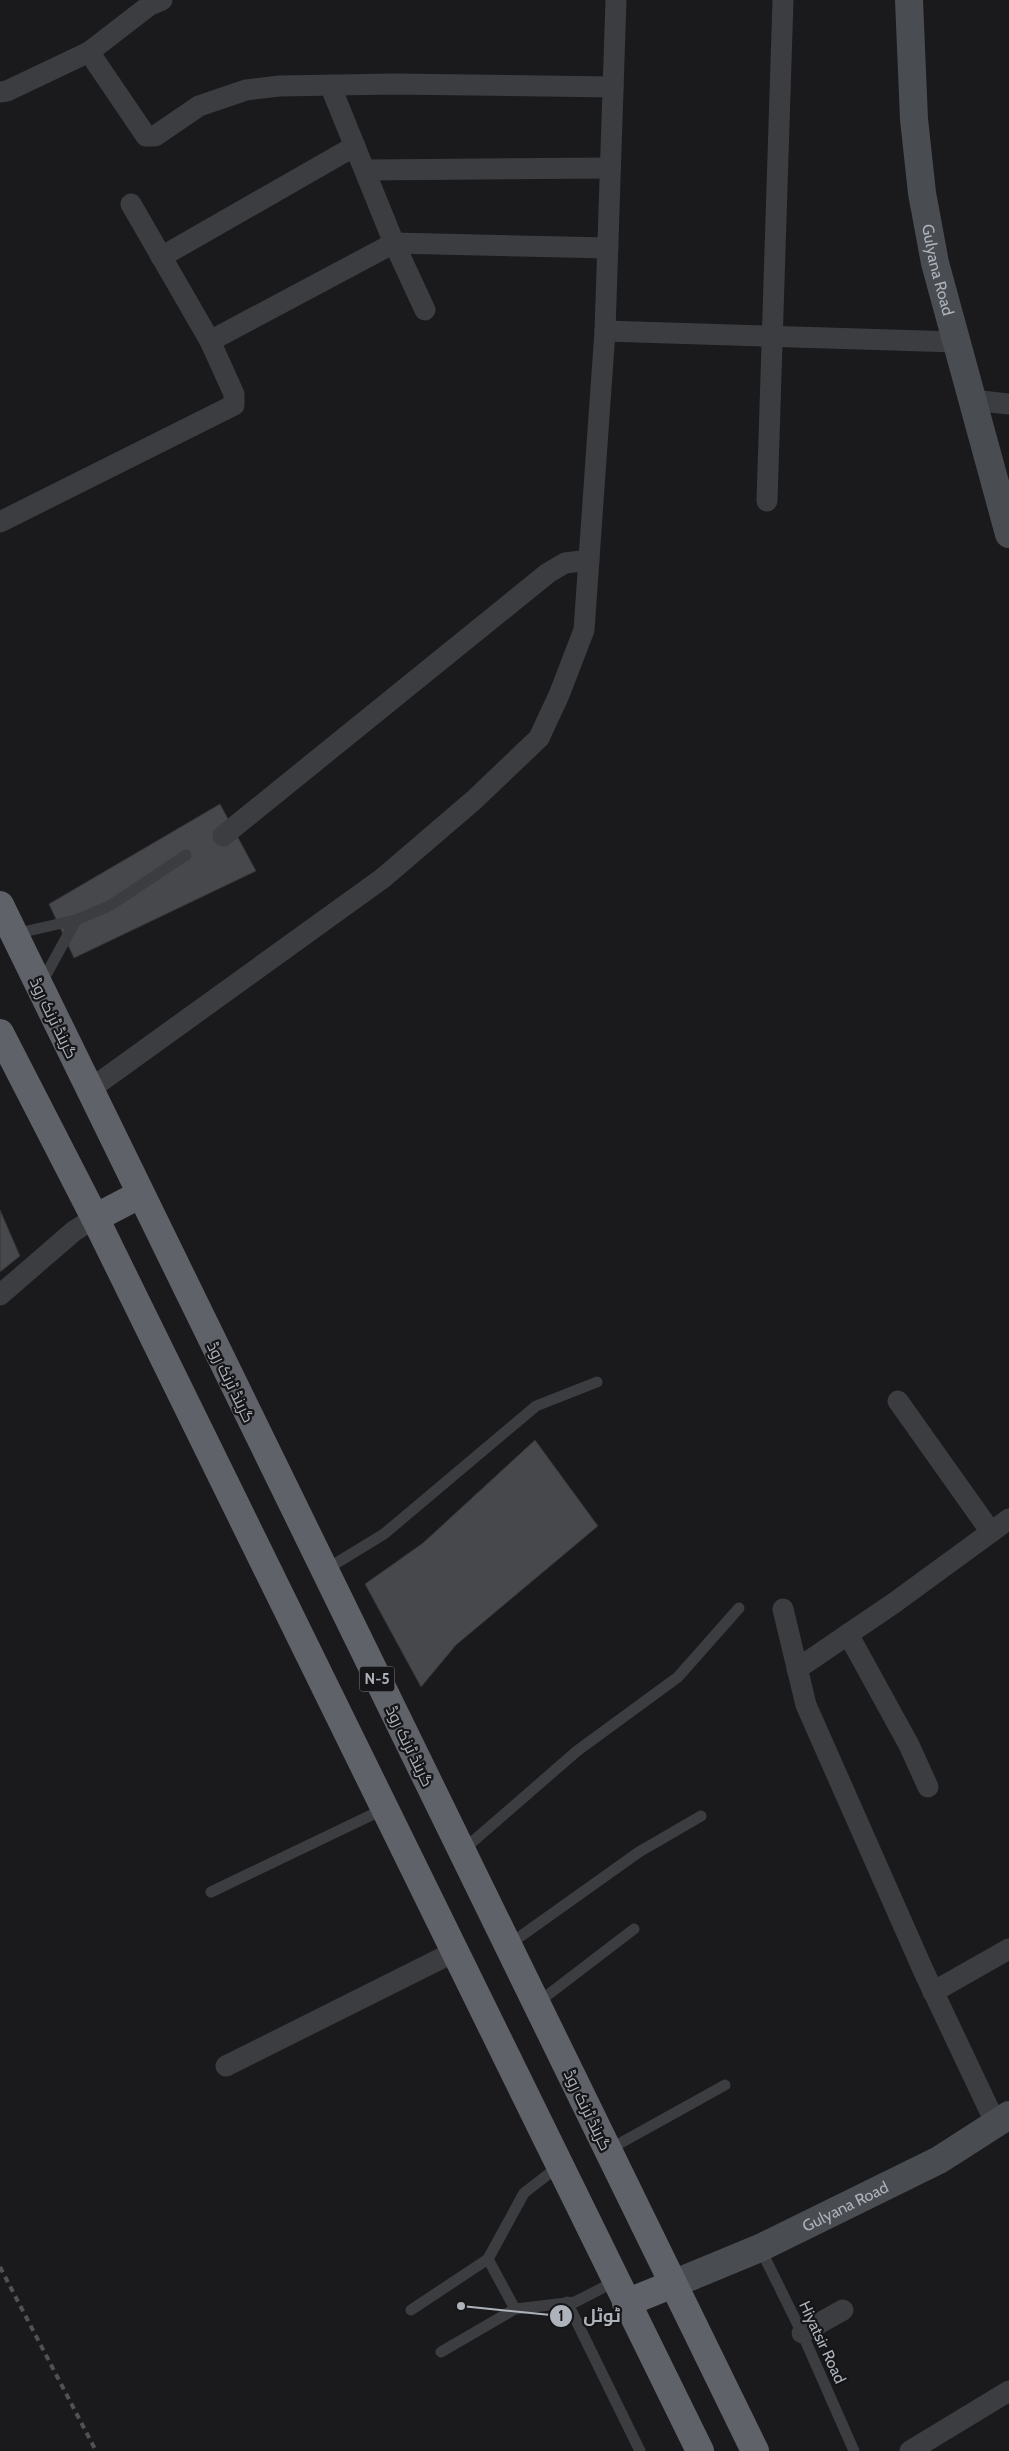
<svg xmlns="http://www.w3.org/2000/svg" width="1009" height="2451" viewBox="0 0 1009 2451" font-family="Cabin,Cairo,sans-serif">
<rect width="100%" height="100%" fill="#1a1a1c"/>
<g fill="#47484c" stroke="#343438">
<polygon points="220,804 256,871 74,958 49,904"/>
<polygon points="0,1210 20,1256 0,1272"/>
<polygon points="535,1440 598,1526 456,1645 421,1687 365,1584 423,1543"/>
</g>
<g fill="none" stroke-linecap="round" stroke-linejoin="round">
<g stroke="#3b3d41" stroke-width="11">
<polyline points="14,934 76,920 111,905 186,855"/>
<polyline points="41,984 76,920"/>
<polyline points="325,1570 384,1534 536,1406 597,1382"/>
<polyline points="463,1850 577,1751 678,1677 739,1608"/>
<polyline points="211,1892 384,1809"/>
<polyline points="507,1946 639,1852 701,1816"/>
<polyline points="536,2004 634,1929"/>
<polyline points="608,2150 725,2085"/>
<polyline points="760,2248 802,2333 854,2451"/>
<polyline points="488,2259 515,2309"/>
<polyline points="567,2302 640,2451"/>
<polyline points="411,2310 488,2259 524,2193 559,2166"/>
<polyline points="441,2352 515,2309 575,2302 616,2281"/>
</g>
<g stroke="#3b3d41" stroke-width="21">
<polyline points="89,52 146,136 155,136 199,106 246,90 279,86 395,84 613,87"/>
<polyline points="330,85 394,243 425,310"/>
<polyline points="0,92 7,91 89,52 150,5 162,0"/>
<polyline points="366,170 610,168"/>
<polyline points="161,257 355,146"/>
<polyline points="605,331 956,342"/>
<polyline points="210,341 394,243 608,248"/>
<polyline points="972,400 1009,404"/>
<polyline points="767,501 783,0"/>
<polyline points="0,522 234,405 234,394 210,341 131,204"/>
<polyline points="223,836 548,573 565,563 589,560"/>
<polyline points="89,1090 383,878 474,800 539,738 559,695 584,630 605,331 616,0"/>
<polyline points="0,1295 74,1231 95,1218"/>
<polyline points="898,1401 991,1532"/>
<polyline points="783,1609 806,1705 924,1972 996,2124"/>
<polyline points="848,1634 909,1745 928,1787"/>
<polyline points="797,1669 894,1603 1009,1519"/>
<polyline points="933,1992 1009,1949"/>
<polyline points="226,2066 454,1952"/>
<polyline points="802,2333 843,2310"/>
<polyline points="910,2451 1009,2391"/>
</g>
<g stroke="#494c51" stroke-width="28">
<path id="s1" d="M909,0l5,119 8,74 13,70 74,271"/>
<path id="s2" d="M673,2284l87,-36 179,-88 70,-45"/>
</g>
<g stroke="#606269" stroke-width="28">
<polyline points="0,905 755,2451"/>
<polyline points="0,1033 95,1218 700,2451"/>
<polyline points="95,1218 139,1195"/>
<polyline points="626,2303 673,2284"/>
</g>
<polyline stroke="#4e5156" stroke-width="4" stroke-dasharray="6 5" stroke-linecap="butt" points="0,2267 96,2451"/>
</g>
<g text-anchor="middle" stroke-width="4.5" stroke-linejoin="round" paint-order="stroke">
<rect fill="#151517" stroke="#7f838a" stroke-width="1" x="359.5" y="1666.5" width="35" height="25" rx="4"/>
<g font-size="15" font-weight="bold" fill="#adb2bb">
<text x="377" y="1684">N-5</text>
</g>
<g font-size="16" fill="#adb2bb" stroke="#151517">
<text dy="6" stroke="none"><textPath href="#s1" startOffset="272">Gulyana Road</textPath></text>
<text transform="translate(54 1018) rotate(64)" y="6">گرینڈ ٹرنک روڈ</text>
<text transform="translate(231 1382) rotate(64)" y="6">گرینڈ ٹرنک روڈ</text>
<text transform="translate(410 1746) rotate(64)" y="6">گرینڈ ٹرنک روڈ</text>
<text transform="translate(588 2110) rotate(64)" y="6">گرینڈ ٹرنک روڈ</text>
<text dy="6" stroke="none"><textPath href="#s2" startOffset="189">Gulyana Road</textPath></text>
<text transform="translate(823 2342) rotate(65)" y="6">Hiyatsir Road</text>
</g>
</g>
<path fill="none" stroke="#adb2bb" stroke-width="2" d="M461 2306L561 2316"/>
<g fill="#adb2bb" stroke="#151517" stroke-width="2">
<circle cx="461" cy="2306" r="5"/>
<circle cx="561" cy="2316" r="12"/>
</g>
<g font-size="15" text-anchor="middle" font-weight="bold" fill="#111">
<text x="561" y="2321">1</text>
</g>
<g font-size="18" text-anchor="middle" font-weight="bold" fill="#adb2bb" stroke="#151517" stroke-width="4.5" stroke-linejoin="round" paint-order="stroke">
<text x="602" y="2322">ٹوٹل</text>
</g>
</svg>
